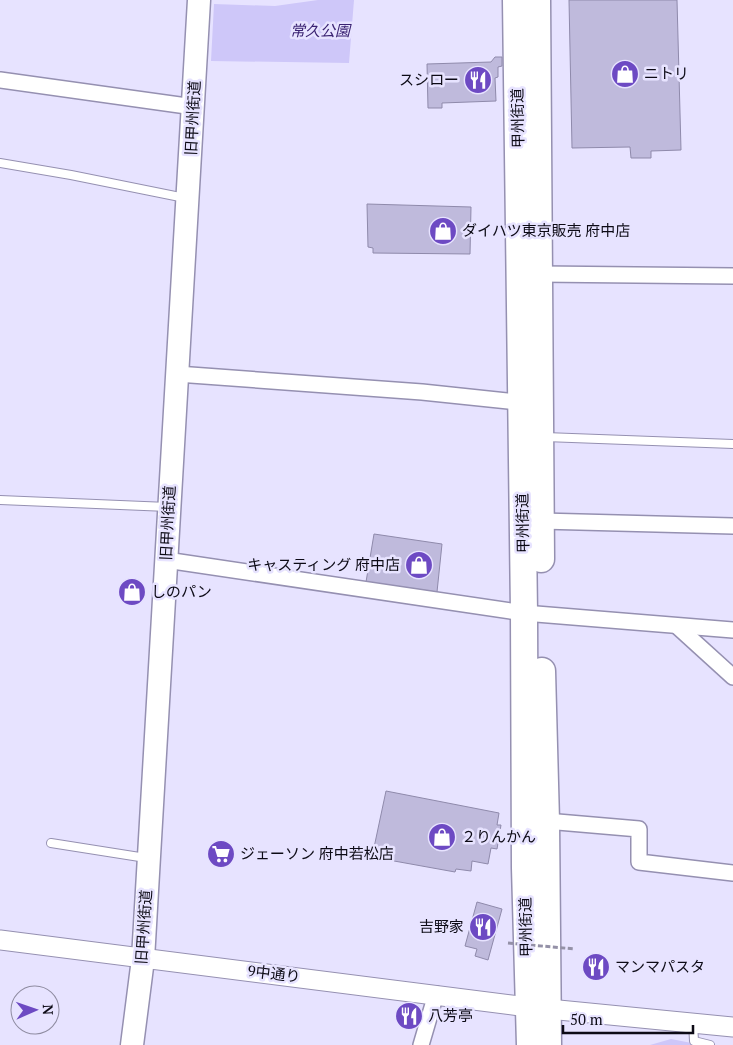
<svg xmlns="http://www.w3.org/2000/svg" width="733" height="1045" viewBox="0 0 733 1045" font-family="'PT Serif','Noto Sans JP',serif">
<rect width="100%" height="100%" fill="#e7e3ff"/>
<g fill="#cec7f9">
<polygon points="318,0 354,0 349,63 211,61 214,4 275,6"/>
<polygon points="671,1039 702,1045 650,1045"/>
</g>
<g fill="#bfbadc" stroke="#8f8aab">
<polygon points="569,0 677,0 681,150 651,151 651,158 631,158 630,147 572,148"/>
<polygon points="495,57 502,57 502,66 498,67 498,77 495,78 496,101 442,103 442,108 428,108 427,64 491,62"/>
<polygon points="367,204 471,207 470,254 373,253 373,248 368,247"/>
<polygon points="374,534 442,544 437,592 366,582"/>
<polygon points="386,791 499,813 497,825 501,825 497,849 491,848 488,864 472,861 471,871 456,869 455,872 372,857"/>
<polygon points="477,902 502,909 488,960 475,956 477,949 465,946"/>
</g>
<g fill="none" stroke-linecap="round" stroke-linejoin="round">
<g stroke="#9590b1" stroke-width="10">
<g id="service">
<polyline points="0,163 71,175 185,198"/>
<polyline points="545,437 733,444"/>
<polyline points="0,500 168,507"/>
<polyline points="51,843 146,858"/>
<polyline points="693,1023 694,1041 710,1045"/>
</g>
</g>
<g stroke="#9590b1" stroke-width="18">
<g id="minor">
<polyline points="0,80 194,107"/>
<polyline points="539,274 733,276"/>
<polyline points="177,374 422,392 527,403"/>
<polyline points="541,521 733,526"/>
<polyline points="166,560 524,613 733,630"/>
<polyline points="678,627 733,677"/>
<polyline points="546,821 639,829 639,862 733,873"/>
<polyline points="421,1045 436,994"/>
</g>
</g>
<g stroke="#9590b1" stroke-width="21">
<polyline id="tertiary" points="0,940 528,1007 733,1027"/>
</g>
<g stroke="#9590b1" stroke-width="25">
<polyline id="secondary" points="132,1045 143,959 199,0"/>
</g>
<g stroke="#9590b1" stroke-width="29">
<g id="trunk">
<polyline points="516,0 524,613 525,868 530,1045"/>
<polyline points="537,0 541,559"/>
<polyline points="542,671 546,821 548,1045"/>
</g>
</g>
<use href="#service" stroke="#fff" stroke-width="8"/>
<use href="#minor" stroke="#fff" stroke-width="15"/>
<use href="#tertiary" stroke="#fff" stroke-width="19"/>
<use href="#secondary" stroke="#fff" stroke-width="22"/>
<use href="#trunk" stroke="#fff" stroke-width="26"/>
<polyline stroke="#9491a7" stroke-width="3" stroke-dasharray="5 2.5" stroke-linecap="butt" points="508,943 575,949"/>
</g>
<defs>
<g id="shop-disc" transform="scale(1.4375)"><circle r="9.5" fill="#6d4ac3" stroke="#e7e3ff"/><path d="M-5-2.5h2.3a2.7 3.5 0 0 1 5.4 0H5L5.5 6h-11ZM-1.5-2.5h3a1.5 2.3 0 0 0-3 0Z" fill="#fff"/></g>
<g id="restaurant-disc" transform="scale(1.4375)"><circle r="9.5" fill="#6d4ac3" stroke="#e7e3ff"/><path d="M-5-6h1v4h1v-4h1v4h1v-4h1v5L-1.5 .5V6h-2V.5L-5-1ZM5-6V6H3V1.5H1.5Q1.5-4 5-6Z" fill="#fff"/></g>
<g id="supermarket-disc" transform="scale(1.4375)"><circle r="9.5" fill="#6d4ac3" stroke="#e7e3ff"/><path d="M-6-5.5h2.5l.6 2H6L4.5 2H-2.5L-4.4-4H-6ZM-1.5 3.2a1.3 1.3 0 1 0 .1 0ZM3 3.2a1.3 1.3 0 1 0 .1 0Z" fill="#fff"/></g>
</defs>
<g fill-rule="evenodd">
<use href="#shop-disc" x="625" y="74"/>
<use href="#restaurant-disc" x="478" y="80"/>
<use href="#shop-disc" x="443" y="231"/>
<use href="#shop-disc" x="419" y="565"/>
<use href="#shop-disc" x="132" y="592"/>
<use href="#shop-disc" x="442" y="837"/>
<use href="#supermarket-disc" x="221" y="854"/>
<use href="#restaurant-disc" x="483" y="927"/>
<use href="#restaurant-disc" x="596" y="967"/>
<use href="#restaurant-disc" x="409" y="1016"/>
</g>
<g text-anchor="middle" stroke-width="5" stroke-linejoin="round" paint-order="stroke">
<g font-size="15" font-style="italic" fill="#3a2272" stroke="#e7e3ff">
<text x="320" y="36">常久公園</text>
</g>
<g font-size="15" fill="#0c0a15" stroke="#e7e3ff" text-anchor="start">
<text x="644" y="79">ニトリ</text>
<text x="459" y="85" text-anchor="end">スシロー</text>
<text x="462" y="236">ダイハツ東京販売 府中店</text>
<text x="400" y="570" text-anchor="end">キャスティング 府中店</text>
<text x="151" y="597">しのパン</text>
<text x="461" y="842">２りんかん</text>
<text x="240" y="859">ジェーソン 府中若松店</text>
<text x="464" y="932" text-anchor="end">吉野家</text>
<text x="615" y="972">マンマパスタ</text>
<text x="428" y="1021">八芳亭</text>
</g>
<g font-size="15" fill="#0c0a15" stroke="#e7e3ff">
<text transform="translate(193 118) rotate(-87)" y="5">旧甲州街道</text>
<text transform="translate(518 118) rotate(-91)" y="5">甲州街道</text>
<text transform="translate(168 523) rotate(-87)" y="5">旧甲州街道</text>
<text transform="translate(523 523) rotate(-91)" y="5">甲州街道</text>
<text transform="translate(144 927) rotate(-86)" y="5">旧甲州街道</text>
<text transform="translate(526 927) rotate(-91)" y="5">甲州街道</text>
<text transform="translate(274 974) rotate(7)" y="5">9中通り</text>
</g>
</g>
<g transform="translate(35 1010) rotate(88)"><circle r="24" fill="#e7e3ff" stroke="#8f8ca1"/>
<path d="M0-4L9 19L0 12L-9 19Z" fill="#6d4ac3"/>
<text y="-8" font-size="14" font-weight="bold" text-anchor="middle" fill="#0c0a15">N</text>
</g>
<path d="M563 1025v8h130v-8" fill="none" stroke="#0c0a15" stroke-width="2.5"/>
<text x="570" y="1025" font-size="15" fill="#0c0a15" stroke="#e7e3ff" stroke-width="4" paint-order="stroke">50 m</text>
</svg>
